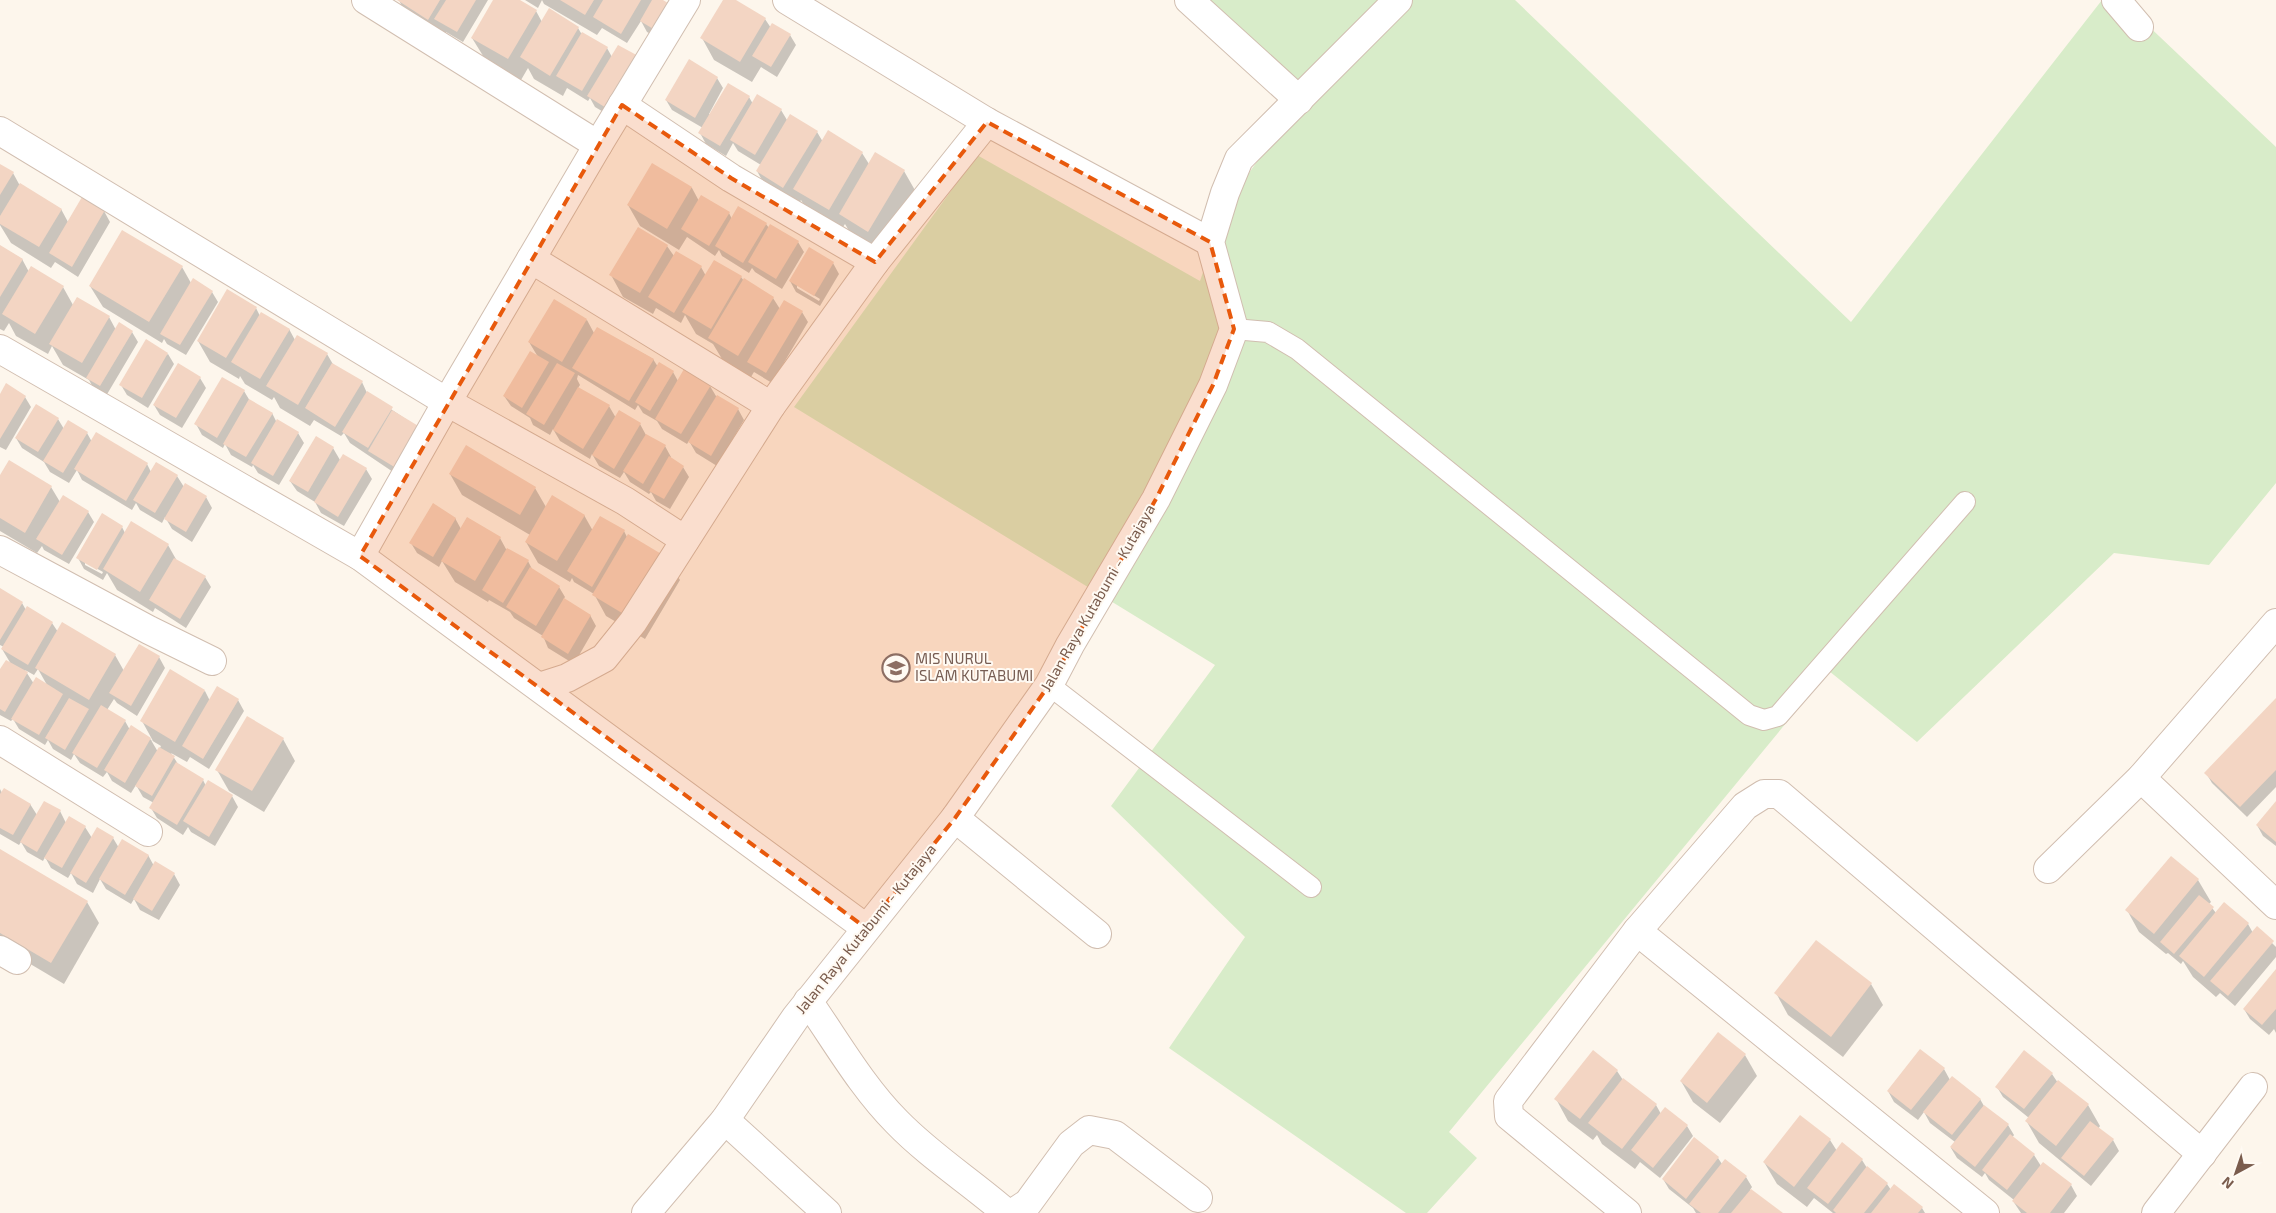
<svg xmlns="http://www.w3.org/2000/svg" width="2276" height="1213" viewBox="0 0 2276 1213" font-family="'Exo 2',sans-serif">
<rect width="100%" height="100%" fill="#fdf6ec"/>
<polygon fill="#d8ecc9" points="1195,0 1515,0 1851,322 2102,0 2121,0 2276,147 2276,483 2209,565 2114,553 1917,742 1829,671 1449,1132 1477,1158 1427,1213 1406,1213 1169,1048 1245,937 1111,806 1215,665 794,407 977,155 1200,281 1225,207 1299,102"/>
<g fill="#0003" fill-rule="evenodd">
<polygon points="399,0 488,0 463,42 446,32 441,40 410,23"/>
<polygon points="495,0 517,0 536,11 542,22 578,28 581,33 607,48 612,57 617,120 595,107 590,98 588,101 567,88 563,96 534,79 528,68 521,80 485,59 472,38"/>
<polygon points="525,0 660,0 662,40 647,32 641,21 627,43 602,28 597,35 544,4 542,0 538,8"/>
<polygon points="725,0 734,0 765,19 771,28 790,35 796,45 777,77 761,67 752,82 714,60 702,38"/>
<polygon points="717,78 723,88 709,114 711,115 749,97 753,104 781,110 787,120 817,132 823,142 862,153 869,164 904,171 916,192 880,252 852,236 845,224 841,230 807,210 801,200 796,209 769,193 757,171 761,165 738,151 733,143 726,156 706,144 700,133 703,128 672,110 666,100"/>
<polygon points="0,165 13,173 19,184 61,209 68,222 104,211 110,222 78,277 55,262 51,268 11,243 0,225"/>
<polygon points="652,165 692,188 699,201 729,213 732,219 766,224 769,228 798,242 804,252 782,289 755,272 752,268 749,273 722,256 719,250 715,256 687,237 679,250 640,226 628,205"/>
<polygon points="0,246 22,259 29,272 63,287 73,305 109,317 116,330 132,332 138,342 106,396 94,389 89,380 63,365 52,346 48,354 16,336 9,323 4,331 0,329"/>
<polygon points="667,246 674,256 701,267 706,276 741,277 744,281 773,298 780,309 802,312 808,322 772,383 754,372 751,377 722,359 713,344 696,334 685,315 681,323 656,308 653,314 623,297 611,275"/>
<path d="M833,263l6,11 -19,32 -24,-14 -6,-11zM797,285l23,14 -1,2 -22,-13z"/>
<polygon points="182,267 191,283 212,292 218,302 186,355 167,344 164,339 162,343 103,307 90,286"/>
<polygon points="256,308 260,316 289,329 295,340 327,354 334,366 362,382 367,393 419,428 402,478 350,443 344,433 341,436 314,420 310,426 280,408 274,397 272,400 245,384 240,376 239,379 210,362 198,341"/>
<polygon points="587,320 594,333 627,346 628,345 653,359 658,367 673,372 678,381 710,386 716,396 738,409 744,420 717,466 696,453 689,441 687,444 662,429 657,421 643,413 638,405 635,410 578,375 577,379 580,385 578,388 609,406 616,418 640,424 646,435 665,446 671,457 670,459 683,467 689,477 670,509 656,501 651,492 649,494 630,482 624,472 620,478 599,466 592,454 590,459 560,441 553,429 550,435 533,425 530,418 511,406 504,396 538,357 529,342"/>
<polygon points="168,354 174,364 148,408 127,395 121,385"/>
<polygon points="200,378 206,388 182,428 160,415 154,405"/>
<polygon points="244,391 250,401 272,413 276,421 298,433 304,443 279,485 258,473 253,465 252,467 231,455 225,444 223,448 202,435 196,424"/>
<polygon points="0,396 25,397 31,407 6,450 0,447"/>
<polygon points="58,419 64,429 87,433 92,442 147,464 151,472 156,463 177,476 184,487 206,497 212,508 192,542 172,529 165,517 162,523 140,510 136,503 132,510 82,480 77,470 69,483 50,472 44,462 22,448 16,438"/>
<polygon points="333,448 340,460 366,469 372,479 344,526 321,513 315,502 297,491 290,481"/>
<polygon points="450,474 535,488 546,507 584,515 593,531 624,531 627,537 667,559 680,580 645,639 606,616 594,594 574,582 572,578 570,582 538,563 526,542 530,535 462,495"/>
<polygon points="0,477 51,487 60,502 88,512 94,522 69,564 44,550 42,546 37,553 0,531"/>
<polygon points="455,518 461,529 467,518 500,538 506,549 528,561 533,571 559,587 565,597 563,600 590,615 596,626 574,664 548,648 543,636 514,618 510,612 489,600 488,602 455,582 442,561 439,567 417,553 411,543"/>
<path d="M122,527l3,6 43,12 9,16 28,16 6,10 -25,41 -31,-20 -2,4 -36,-22 -10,-17 -4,7 -19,-11 -6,-11zM85,562l18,10 -1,2 -17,-9z"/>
<path d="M0,590l22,13 4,7 26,13 6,9 57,23 9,16 15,-26 20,12 6,11 -28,48 -20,-13 -3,-4 -7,11 18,11 5,9 1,-3 22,14 -11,-20 63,-30 5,10 28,-1 6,11 -35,58 -19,-12 -3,5 -16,-9 7,11 25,16 3,6 26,10 6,11 -23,39 -24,-14 -3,-5 -5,8 -26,-17 -6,-10 3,-5 -11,-6 -7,-12 -5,8 -19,-12 -5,-9 -4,5 -23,-14 -6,-9 -3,6 -18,-11 -5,-9 -3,5 -26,-16 -6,-10 -2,2 -11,-6v-44l11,-7 -9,-15 2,-2 -4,-2zM38,669l9,16 -13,-1 -9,-14 9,5zM151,740l10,6 -3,6z"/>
<polygon points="2276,700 2276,787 2247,817 2212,783 2206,773"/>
<polygon points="283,739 295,761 264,812 229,791 217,770"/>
<polygon points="0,789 2,793 30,804 37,815 60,811 66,823 70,818 85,827 92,838 113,838 119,848 148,855 154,866 174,874 180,885 159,920 140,910 134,899 131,904 106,889 100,879 93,893 77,884 71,873 68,878 51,868 45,857 43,861 27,852 21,842 19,845 0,834"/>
<polygon points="2276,803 2276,846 2263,836 2257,825"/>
<polygon points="0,850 87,902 99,923 64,984 0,946"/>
<polygon points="2171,857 2198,880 2211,902 2209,904 2216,913 2248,924 2253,933 2257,928 2276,947 2276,957 2235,1006 2220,993 2216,997 2193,977 2183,961 2181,964 2168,953 2166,954 2139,932 2127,910"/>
<polygon points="2276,971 2276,1033 2274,1029 2269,1035 2250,1019 2244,1009"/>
<polygon points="1871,984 1883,1005 1843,1057 1788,1015 1776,993"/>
<polygon points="1745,1055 1757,1076 1720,1123 1693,1102 1681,1081"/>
<polygon points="1944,1069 1950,1080 1980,1099 1984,1106 2008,1125 2014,1135 2012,1138 2034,1155 2041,1166 2043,1163 2071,1185 2077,1196 2064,1213 2021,1213 2013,1201 2014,1200 1989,1180 1985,1173 1982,1177 1957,1158 1951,1148 1955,1142 1930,1123 1924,1112 1918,1120 1894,1102 1888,1091"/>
<polygon points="1617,1071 1623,1080 1656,1105 1661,1114 1687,1126 1693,1136 1660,1178 1640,1162 1635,1169 1602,1144 1597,1135 1593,1140 1568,1121 1556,1099"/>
<polygon points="2052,1074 2058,1083 2088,1105 2100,1126 2098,1129 2113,1140 2119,1151 2091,1186 2039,1143 2027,1122 2029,1118 2003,1097 1997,1087"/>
<polygon points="1800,1117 1830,1140 1837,1151 1862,1160 1867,1168 1887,1184 1891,1190 1922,1208 1925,1213 1833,1213 1814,1198 1807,1207 1777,1184 1764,1162"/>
<polygon points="1718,1158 1722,1164 1746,1177 1752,1187 1750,1190 1781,1213 1696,1213 1693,1208 1669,1189 1663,1179"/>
</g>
<g fill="#f3d5c3">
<polygon points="397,0 440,0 428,20"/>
<polygon points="446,0 476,0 457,32 434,19"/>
<polygon points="493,0 520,0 537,10 508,59 471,38"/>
<polygon points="560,0 594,0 585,15"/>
<polygon points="603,0 641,0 621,34 593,17"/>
<polygon points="652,0 663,0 671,5 655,30 640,21"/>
<polygon points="723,0 736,0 766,18 740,62 700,38"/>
<polygon points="549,8 579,27 550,76 520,57"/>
<polygon points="772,23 791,34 771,67 752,56"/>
<polygon points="582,32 608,47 582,91 556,76"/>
<polygon points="618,45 642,58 611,111 587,96"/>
<polygon points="689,59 718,77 695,118 665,100"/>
<polygon points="728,83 750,96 720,146 698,133"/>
<polygon points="757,94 782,109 755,155 730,140"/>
<polygon points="790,114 818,131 783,188 756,171"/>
<polygon points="828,130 863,152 829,210 793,189"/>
<polygon points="875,152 905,170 868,232 839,214"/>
<polygon points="652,163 692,187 667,229 627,205"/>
<polygon points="0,164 14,172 0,195"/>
<polygon points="20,183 62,209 39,247 0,224 0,216"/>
<polygon points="701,195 730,212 709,246 681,229"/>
<polygon points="82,197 105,210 72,267 49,253"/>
<polygon points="738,206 767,223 743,263 715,246"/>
<polygon points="770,224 799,241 776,279 748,262"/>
<polygon points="638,227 668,245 640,293 609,275"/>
<polygon points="122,230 183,266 149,322 89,286"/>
<polygon points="0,245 23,259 0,297"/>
<polygon points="809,247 834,262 814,296 789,281"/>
<polygon points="676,251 702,266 674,313 648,297"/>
<polygon points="714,260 742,276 711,329 682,312"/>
<polygon points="31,266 64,286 35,334 2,314"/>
<polygon points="193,278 213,291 180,345 160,334"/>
<polygon points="744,278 774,297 738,356 708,338"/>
<polygon points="227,289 257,307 226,358 197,341"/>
<polygon points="77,297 110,316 82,363 49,344"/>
<polygon points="554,299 587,319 562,362 528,342"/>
<polygon points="784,300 803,311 766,373 747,362"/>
<polygon points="261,312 290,329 260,379 231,362"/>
<polygon points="119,322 133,331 100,386 86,378"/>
<polygon points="597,327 654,359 629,401 572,368"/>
<polygon points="297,335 328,353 298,405 266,386"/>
<polygon points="146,339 168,353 142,398 119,385"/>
<polygon points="530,351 549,362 522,408 503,396"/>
<polygon points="659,362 674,371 650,411 635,402"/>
<polygon points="178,363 201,377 176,418 153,405"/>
<polygon points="332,363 363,381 335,427 305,408"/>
<polygon points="557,363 575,373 544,425 526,414"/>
<polygon points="684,369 711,385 681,434 655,419"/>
<polygon points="222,377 245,390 217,438 194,424"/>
<polygon points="6,383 26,396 0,439 0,394"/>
<polygon points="578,387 610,405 583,449 553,430"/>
<polygon points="367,391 393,407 368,448 342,432"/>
<polygon points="717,395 739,408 711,456 688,442"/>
<polygon points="249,399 273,413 246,457 223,444"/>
<polygon points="36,404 59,418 38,452 15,438"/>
<polygon points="392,410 420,427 396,468 368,451"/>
<polygon points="619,410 641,423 614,469 592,455"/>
<polygon points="277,419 299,432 273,476 251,463"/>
<polygon points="68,420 88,432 63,473 43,461"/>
<polygon points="96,432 148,463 126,501 74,469"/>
<polygon points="646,434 666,445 643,484 623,471"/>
<polygon points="316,436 334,447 308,492 289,481"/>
<polygon points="466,445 536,487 520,515 449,474"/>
<polygon points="343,454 367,468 338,517 314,502"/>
<polygon points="669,456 684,466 664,499 649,491"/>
<polygon points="9,460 52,486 25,533 0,518 0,475"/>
<polygon points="156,462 178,475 155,513 133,500"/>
<polygon points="185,483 207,496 186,532 164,519"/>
<polygon points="63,495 89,511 62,555 36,539"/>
<polygon points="552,495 585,515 557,561 525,542"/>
<polygon points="433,503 456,518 433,557 409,543"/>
<polygon points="102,513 123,526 97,570 76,558"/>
<polygon points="600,516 625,530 592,587 567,571"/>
<polygon points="467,517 501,537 475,581 441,561"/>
<polygon points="131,521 169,544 140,592 103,569"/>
<polygon points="628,534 668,558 632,619 592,595"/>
<polygon points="507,548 529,560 503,603 482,590"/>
<polygon points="174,558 206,576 180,619 149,600"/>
<polygon points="530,567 560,586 536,626 506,607"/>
<polygon points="0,588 23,602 0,640"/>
<polygon points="564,598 591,615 568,654 541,637"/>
<polygon points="27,606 53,622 28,665 1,649"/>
<polygon points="62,622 116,654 89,700 35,668"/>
<polygon points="139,644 160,656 131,706 109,693"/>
<polygon points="6,660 28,672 5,712 0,709 0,669"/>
<polygon points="170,669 205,690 175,742 140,721"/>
<polygon points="36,677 63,694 39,735 11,719"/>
<polygon points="217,686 239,699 203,759 182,746"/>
<polygon points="69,698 89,709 65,750 45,738"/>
<polygon points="2276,698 2276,770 2240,807 2204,773"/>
<polygon points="101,705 126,720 97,768 72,753"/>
<polygon points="247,716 284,738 252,791 215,770"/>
<polygon points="131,725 151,738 125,783 104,770"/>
<polygon points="159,747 175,756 152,796 135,786"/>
<polygon points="176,762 204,779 177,825 149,808"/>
<polygon points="208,780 233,795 209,837 183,821"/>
<polygon points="4,788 31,804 13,835 0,828 0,794"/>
<polygon points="44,801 61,810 37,852 20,842"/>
<polygon points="2276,801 2276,842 2256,825"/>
<polygon points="69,816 86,826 62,868 44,858"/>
<polygon points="97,827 114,837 86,883 70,873"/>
<polygon points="122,839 149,855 125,895 99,879"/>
<polygon points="0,849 88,901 51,963 0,933"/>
<polygon points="2171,856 2199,879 2154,934 2125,910"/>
<polygon points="155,861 175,873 152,911 133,899"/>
<polygon points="2199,895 2214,907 2174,954 2160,942"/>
<polygon points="2224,902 2249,923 2204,977 2179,956"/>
<polygon points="2257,926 2274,941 2228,996 2210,981"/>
<polygon points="1816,940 1872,983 1831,1037 1774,993"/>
<polygon points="2276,969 2276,1009 2262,1025 2243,1009"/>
<polygon points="1718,1032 1746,1054 1707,1103 1680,1081"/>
<polygon points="1920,1049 1945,1068 1911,1110 1887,1091"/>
<polygon points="1593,1050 1618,1070 1580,1119 1554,1099"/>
<polygon points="2024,1050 2053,1073 2024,1109 1995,1087"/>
<polygon points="1952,1076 1981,1099 1952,1135 1923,1112"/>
<polygon points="1623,1078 1657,1104 1622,1149 1588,1123"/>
<polygon points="2058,1080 2089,1104 2056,1146 2025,1121"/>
<polygon points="1984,1105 2009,1124 1975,1167 1950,1147"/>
<polygon points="1665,1107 1688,1125 1653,1168 1631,1150"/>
<polygon points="1800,1115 1831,1139 1794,1187 1763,1162"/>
<polygon points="2090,1121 2114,1139 2084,1176 2061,1158"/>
<polygon points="2010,1134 2035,1154 2007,1190 1982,1170"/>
<polygon points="1694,1137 1719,1157 1686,1199 1662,1179"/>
<polygon points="1842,1142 1863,1159 1828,1204 1807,1188"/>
<polygon points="1725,1159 1747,1176 1718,1213 1701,1213 1689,1204"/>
<polygon points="2043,1162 2072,1184 2050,1213 2027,1213 2012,1201"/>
<polygon points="1867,1166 1888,1183 1864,1213 1836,1213 1833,1210"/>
<polygon points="1894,1184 1923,1207 1918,1213 1871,1213"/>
<polygon points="1751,1189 1783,1213 1731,1213"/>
</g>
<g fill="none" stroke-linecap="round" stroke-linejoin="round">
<g stroke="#d1beb0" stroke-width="22">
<g id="service">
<polyline points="1234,329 1268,332 1297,349 1749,715 1764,720 1778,716 1965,502"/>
<polyline points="1049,685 1311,887"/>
</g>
</g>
<g stroke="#d1beb0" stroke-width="30">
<g id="minor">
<polyline points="787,0 987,122 1210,242"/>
<polyline points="1189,0 1299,100"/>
<polyline points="2116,0 2139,27"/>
<polyline points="622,105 731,178 875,262"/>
<polyline points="0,131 447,402 625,501 685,540"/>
<polyline points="598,145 686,0"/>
<polyline points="531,259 771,406"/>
<polyline points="0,349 360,556 866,928"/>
<polyline points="0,550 149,630 212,661"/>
<polyline points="360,556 447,402 598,145 366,0"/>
<polyline points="539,687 567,678 604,658 633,622 771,406 875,262 987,122"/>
<polyline points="0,740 148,832"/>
<polyline points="2141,778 2276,905"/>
<polyline points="955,818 1097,934"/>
<polyline points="2048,869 2141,778 2276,623"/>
<polyline points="1637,931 1985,1213"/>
<polyline points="0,950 17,960"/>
<path d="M808,1001c28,40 54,86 89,121 32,33 71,58 106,88l7,3"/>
<polyline points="725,1120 827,1213"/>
<polyline points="1013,1213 1028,1203 1071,1144 1089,1130 1115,1135 1198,1198"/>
<polyline points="1627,1213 1509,1116 1508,1101 1637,931 1745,806 1764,794 1779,794 2202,1154"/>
<polyline points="2156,1213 2253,1087"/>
</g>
</g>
<g stroke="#d1beb0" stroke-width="30">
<polyline id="tertiary" points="646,1213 725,1120 796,1017 955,818 1049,685 1070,645 1156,499 1213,385 1234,329 1210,242 1225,193 1239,159 1398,0"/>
</g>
<use href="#service" stroke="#fff" stroke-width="20"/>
<use href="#minor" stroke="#fff" stroke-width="28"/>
<use href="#tertiary" stroke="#fff" stroke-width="28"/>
</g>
<path fill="#e8590c" fill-opacity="0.2" stroke="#e8590c" stroke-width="4" stroke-dasharray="10 6" stroke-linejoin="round" d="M622,105l109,73 144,84 112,-140 223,120 24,87 -21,56 -57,114 -107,186 -94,133 -89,110 -506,-372z"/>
<defs>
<g id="school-ring" transform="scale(1.4375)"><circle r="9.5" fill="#fffaf3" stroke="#8d6e63" stroke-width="1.5"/><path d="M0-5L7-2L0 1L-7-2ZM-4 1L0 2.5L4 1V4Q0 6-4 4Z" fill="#8d6e63"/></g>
</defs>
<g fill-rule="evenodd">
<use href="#school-ring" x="896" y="668"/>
</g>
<g text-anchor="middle" stroke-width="4" stroke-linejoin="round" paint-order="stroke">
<g font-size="15" fill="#7a5c4d" stroke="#fffaf3">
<text transform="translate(1098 598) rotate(-60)" y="5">Jalan Raya Kutabumi - Kutajaya</text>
<text transform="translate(866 929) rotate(-51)" y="5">Jalan Raya Kutabumi - Kutajaya</text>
</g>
<g font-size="15" fill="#785e54" stroke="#fffaf3" text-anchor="start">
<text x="915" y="664">MIS NURUL<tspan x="915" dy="17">ISLAM KUTABUMI</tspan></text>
</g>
</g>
<g transform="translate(2236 1173) rotate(220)" stroke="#fffaf3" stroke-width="4" paint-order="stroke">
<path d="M0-4L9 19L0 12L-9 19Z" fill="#7a5c4d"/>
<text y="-8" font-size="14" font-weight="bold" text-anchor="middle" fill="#7a5c4d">N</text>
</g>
</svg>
